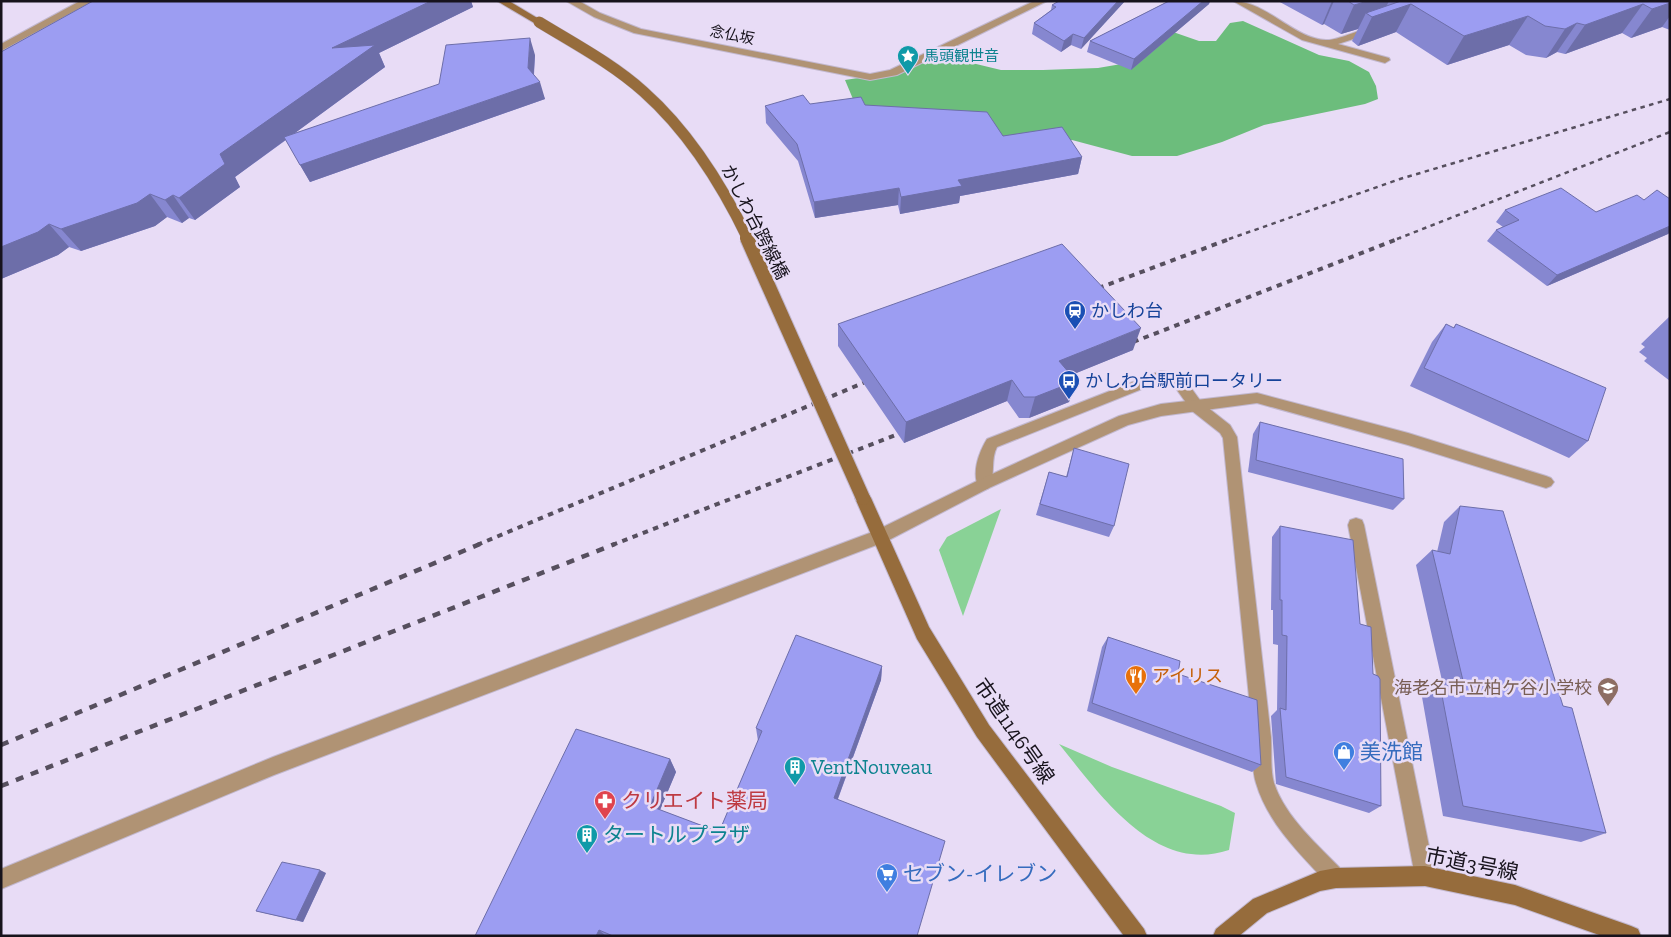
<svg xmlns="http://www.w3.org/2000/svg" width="1671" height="937" viewBox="0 0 1671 937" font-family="'Zilla Slab','Noto Sans JP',serif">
<rect width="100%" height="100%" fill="#e8dcf6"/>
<g fill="#89d296">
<polygon points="1001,509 963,616 939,550 947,537"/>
<path d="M1059,744l53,23 109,39 14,7 -6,37c-75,25 -129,-56 -170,-106z"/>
</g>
<polygon fill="#6cbd7c" points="1243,21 1319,55 1349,61 1369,72 1376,86 1378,99 1365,104 1264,125 1222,142 1177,156 1132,156 1072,140 1031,146 858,111 845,80 884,74 915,64 937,62 972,63 1001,70 1043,70 1098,68 1133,62 1149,33 1176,33 1199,41 1216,41 1230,23"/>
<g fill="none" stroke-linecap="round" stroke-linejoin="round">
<g stroke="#c2b8cf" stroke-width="2">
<g id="lane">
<path d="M1233,1c33,0 61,38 93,39 10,1 33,-10 44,-13h8v4l-40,13 51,14 1,2 -5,3 -83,-23z"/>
<path d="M1161,371l20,3 21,29 28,22 7,12 34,300c1,15 -1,32 3,46 11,34 45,63 69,88l3,7 -3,7 -7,3 -7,-3c-28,-30 -61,-61 -73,-102 -5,-15 -2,-31 -3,-46l-30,-299 -3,-5 -28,-22 -20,-28 -10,-2 -165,66c-7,13 -1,28 -8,41l-5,2 -5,-2c-8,-15 0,-36 8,-49z"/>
<polygon points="1356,518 1362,520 1364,525 1435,876 1432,883 1425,886 1418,883 1415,876 1348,525 1350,520"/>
</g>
</g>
<g stroke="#c2b8cf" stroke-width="2">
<g id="street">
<polygon points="80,1 93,1 1,51 1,44"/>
<polygon points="566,1 579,1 600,13 641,29 870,74 890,70 1034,1 1047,1 897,75 870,80 634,33 594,17"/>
<polygon points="1257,393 1408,433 1546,476 1551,478 1554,482 1551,486 1546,488 1408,445 1257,403 1161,416 1128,425 989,488 887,541 274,775 1,889 1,869 273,757 875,531 979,480 1119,416 1161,404"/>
</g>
</g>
<g stroke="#c2b8cf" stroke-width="2">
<g id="secondary">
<polygon points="497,1 509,1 544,22 542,24 536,24"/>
<polygon points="863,492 868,493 871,498 929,627 989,725 1144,929 1147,936 1124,936 977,737 917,639 855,498 858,493"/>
<polygon points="1425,866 1515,885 1631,926 1638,929 1641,936 1602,936 1515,905 1425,886 1336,888 1320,891 1267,913 1239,936 1213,936 1216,929 1253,899 1320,871 1336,868"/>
</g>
</g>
<use href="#lane" fill="#b09374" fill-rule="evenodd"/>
<use href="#street" fill="#b09374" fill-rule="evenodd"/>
<use href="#secondary" fill="#966c3c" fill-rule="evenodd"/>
<g stroke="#564f5e" stroke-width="2.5" stroke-dasharray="4.5 4.5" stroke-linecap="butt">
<polyline points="1229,239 1400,179 1670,99"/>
<polyline points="1397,239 1670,132"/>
</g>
<g stroke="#564f5e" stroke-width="4" stroke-dasharray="5.5 5.5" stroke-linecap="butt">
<polyline points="1088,292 1232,238"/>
<polyline points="1123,346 1400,238"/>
<polyline points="477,545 875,378"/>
<polyline points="612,545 911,429"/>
</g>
<g stroke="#564f5e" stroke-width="4.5" stroke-dasharray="8 8" stroke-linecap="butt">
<polyline points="1,745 480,544"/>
<polyline points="1,786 615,544"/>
</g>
<g stroke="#c2b8cf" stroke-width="12" stroke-linecap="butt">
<path id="secondary-bridge-far1" d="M539,22c36,22 74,42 105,70 45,40 78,93 104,147"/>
</g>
<g stroke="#c2b8cf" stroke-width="16" stroke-linecap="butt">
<polyline id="secondary-bridge" points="747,238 863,498"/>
</g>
<use href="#secondary-bridge-far1" stroke="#966c3c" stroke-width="11"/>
<use href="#secondary-bridge" stroke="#966c3c" stroke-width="14"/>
</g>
<g fill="#8687d0">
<polygon points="93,1 471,1 473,7 379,53 385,67 295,133 535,55 534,75 545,99 310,182 286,140 235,177 240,187 195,220 189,218 182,223 167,217 155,226 81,251 69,247 58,255 1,279 1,52"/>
<polygon points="1125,1 1081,49 1071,45 1061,52 1032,34 1034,23 1051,10 1052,5"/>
<polygon points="1169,1 1210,1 1209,4 1131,70 1087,52 1090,41"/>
<polygon points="1278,1 1670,1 1670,30 1662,27 1631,38 1622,33 1565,54 1557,52 1546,58 1526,55 1509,45 1447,65 1396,32 1358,46 1352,41 1358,29 1341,34 1324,24 1322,25"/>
<polygon points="865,105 1003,136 1082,157 1078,174 960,196 959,203 900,214 898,205 815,218 798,161 766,123 765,106"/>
<polygon points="1670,199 1670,232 1668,234 1547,286 1487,241 1496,230 1503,227 1496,222 1505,210 1596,212 1644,200"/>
<polygon points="1670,316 1670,381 1644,361 1647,358 1639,352 1645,347 1641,344"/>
<polygon points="838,324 1133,350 1071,375 1076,381 1069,402 1029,418 1019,418 1007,401 904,443 838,346"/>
<polygon points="1446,324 1453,328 1456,324 1588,441 1569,458 1410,386 1432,342"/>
<polygon points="1260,422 1404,499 1393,510 1248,472 1253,434"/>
<polygon points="1074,448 1114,526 1109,537 1036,515 1049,472 1066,477"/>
<polygon points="1460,506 1563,706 1606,833 1581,842 1443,816 1422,697 1440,685 1443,685 1416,565 1432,550 1437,552 1444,522"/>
<polygon points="1280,526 1360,624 1381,806 1369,813 1276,784 1271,716 1277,710 1278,645 1273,644 1273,610 1271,610 1272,537"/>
<polygon points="1108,637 1178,674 1261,765 1252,772 1087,711 1102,647"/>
<polygon points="882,666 881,680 838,799 917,936 475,936 670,759 676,772 660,810 719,832 758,741 756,728"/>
<polygon points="326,873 303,922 264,913 256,911"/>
</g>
<g fill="#6d6ea9">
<polygon points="431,1 471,1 473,7 379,53 385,67 235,177 240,187 195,220 179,198 220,154 332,48"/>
<polygon points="1118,1 1125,1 1081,49 1084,38"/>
<polygon points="1203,1 1210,1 1209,4 1131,70 1134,59"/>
<polygon points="1332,1 1334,1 1324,24 1322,25"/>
<polygon points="1368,1 1389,1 1383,13 1411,4 1396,32 1358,46 1372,17 1366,13 1358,29 1341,34 1354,5"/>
<polygon points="1670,3 1670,16 1662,27 1631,38 1652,9"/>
<polygon points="1643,4 1622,33 1565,54 1585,25"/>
<polygon points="1528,16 1509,45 1447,65 1464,36"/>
<polygon points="1577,23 1557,52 1546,58 1565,29"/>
<polygon points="1073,34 1071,45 1061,52 1064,41"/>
<polygon points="530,38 535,55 533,84 540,82 545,99 310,182 300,165 528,68"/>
<polygon points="1082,157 1078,174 960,196 959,203 900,214 901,197 958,180"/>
<polygon points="899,188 898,205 815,218 814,202"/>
<polygon points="150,194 167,217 155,226 81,251 61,229"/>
<polygon points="173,195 189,218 182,223 165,200"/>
<polygon points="49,224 69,247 58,255 1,279 1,247"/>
<polygon points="1670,226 1670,232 1668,234 1547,286 1557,275"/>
<polygon points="1141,328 1133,350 1052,383 1059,361"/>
<polygon points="1012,380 1007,401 904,443 906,422"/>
<polygon points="1076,381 1069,402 1029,418 1035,397"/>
<polygon points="882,666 881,680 834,809 834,798"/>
<polygon points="670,759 676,772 657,817 650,806"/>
<polygon points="320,870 326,873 303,922 296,920"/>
<polygon points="599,930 606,936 596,936"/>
</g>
<g fill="#9c9df2" stroke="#6d6ea9">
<polygon points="93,1 431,1 332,48 375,45 220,154 225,164 179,198 173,195 165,200 150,194 137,203 61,229 49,224 38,232 1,247 1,52"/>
<polygon points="1059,1 1118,1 1084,38 1073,34 1064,41 1034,23 1056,7 1052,5"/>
<polygon points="1169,1 1203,1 1134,59 1090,41"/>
<polygon points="1348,1 1368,1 1354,5"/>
<polygon points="1401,1 1670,1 1670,3 1652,9 1643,4 1585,25 1577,23 1565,29 1545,26 1528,16 1464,36 1411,4 1372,17 1366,13"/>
<polygon points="530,38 528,68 540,82 300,165 284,137 439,84 446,45"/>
<polygon points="803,95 810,104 861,97 865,105 987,112 1003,136 1062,127 1082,157 958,180 962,186 901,197 899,188 814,202 797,144 765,106"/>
<polygon points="1561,188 1596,212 1637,195 1644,200 1657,190 1670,199 1670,226 1557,275 1496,230 1519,220 1505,210"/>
<polygon points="1062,244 1141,328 1059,361 1076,381 1035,397 1024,397 1012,380 906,422 838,324"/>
<polygon points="1446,324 1454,328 1456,324 1606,388 1588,441 1424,368"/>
<polygon points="1260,422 1403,459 1404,499 1256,460"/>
<polygon points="1074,448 1129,464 1114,526 1040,504 1049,472 1067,477"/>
<polygon points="1460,506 1503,511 1563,706 1572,708 1606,833 1463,806 1440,685 1465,689 1432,550 1450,554"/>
<polygon points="1280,526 1353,540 1360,624 1371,627 1373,674 1378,676 1380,679 1381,806 1286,777 1280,708 1286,710 1287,636 1282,635 1282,600 1280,600"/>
<polygon points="796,635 882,666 834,798 945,841 917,936 613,936 599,930 596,936 475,936 576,729 670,759 650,806 719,832 762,731 756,728"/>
<polygon points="1108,637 1180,661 1178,674 1257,700 1261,765 1092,703"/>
<polygon points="282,862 320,870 296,920 256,911"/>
</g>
<defs>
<g id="sight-pin" transform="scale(1.125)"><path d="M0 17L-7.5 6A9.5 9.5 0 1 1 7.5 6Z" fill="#0f9aa8" stroke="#e8dcf6"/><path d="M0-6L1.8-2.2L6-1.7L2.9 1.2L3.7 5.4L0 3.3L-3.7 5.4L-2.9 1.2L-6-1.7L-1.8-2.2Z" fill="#fff"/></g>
<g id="station-pin" transform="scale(1.125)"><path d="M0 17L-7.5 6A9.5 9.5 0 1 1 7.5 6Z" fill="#1a4fb4" stroke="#e8dcf6"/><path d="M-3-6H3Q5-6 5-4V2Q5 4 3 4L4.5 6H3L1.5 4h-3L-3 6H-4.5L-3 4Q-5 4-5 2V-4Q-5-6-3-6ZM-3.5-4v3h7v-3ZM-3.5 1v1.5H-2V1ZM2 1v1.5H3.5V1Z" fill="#fff"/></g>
<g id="bus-pin" transform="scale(1.125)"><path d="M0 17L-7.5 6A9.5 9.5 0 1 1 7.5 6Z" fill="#1a4fb4" stroke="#e8dcf6"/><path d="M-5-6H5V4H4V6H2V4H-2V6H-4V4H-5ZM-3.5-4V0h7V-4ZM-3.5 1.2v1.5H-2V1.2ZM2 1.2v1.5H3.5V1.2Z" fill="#fff"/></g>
<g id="restaurant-pin" transform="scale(1.125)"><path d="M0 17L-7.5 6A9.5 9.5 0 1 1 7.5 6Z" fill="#e8710a" stroke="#e8dcf6"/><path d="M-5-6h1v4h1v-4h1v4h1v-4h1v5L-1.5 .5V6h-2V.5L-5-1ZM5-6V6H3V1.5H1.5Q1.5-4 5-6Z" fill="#fff"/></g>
<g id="school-pin" transform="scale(1.125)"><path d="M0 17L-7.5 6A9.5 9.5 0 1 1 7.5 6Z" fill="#8d6e63" stroke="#e8dcf6"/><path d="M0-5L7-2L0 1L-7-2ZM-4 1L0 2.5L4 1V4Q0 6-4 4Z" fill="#fff"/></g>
<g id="shop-pin" transform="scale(1.125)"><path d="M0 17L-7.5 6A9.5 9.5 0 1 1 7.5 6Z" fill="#3f7fe0" stroke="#e8dcf6"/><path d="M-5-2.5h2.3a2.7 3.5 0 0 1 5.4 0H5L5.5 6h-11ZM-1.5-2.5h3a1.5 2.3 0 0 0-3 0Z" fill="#fff"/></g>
<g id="building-pin" transform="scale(1.125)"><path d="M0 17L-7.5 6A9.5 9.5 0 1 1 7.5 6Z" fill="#0f9aa8" stroke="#e8dcf6"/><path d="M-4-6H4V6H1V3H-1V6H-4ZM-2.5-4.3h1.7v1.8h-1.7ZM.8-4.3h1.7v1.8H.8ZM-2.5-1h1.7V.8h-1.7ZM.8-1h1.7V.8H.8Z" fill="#fff"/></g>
<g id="pharmacy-pin" transform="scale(1.125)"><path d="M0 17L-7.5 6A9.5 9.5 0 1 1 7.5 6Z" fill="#e0444e" stroke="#e8dcf6"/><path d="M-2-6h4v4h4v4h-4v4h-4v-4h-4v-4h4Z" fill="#fff"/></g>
<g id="supermarket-pin" transform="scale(1.125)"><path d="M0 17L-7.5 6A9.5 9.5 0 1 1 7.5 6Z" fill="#3f7fe0" stroke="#e8dcf6"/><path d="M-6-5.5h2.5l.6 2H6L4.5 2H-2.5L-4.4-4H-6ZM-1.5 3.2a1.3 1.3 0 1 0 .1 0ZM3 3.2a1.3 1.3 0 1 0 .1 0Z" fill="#fff"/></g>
</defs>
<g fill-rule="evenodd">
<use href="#sight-pin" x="908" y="56"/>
<use href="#station-pin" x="1075" y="311"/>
<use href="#bus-pin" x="1069" y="381"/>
<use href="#restaurant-pin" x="1136" y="676"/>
<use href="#school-pin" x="1608" y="688"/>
<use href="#shop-pin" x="1344" y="752"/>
<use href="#building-pin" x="795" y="767"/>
<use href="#pharmacy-pin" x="605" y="801"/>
<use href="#building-pin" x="587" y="835"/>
<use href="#supermarket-pin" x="887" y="874"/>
</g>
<g text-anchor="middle" stroke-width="5" stroke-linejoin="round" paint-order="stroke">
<g font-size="15" fill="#17131c" stroke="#e8dcf6">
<text transform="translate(732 35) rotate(11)" y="5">念仏坂</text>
</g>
<g font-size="15" fill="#0d838f" stroke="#e8dcf6" text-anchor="start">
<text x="924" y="61">馬頭観世音</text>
</g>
<g font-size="18" fill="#17131c" stroke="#e8dcf6">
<text transform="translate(755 222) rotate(63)" y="6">かしわ台跨線橋</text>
</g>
<g font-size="18" fill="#164399" stroke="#e8dcf6" text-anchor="start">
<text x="1091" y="317">かしわ台</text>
<text x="1085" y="387">かしわ台駅前ロータリー</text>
</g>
<g font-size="18" fill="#c56008" stroke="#e8dcf6" text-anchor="start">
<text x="1152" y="682">アイリス</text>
</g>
<g font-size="18" fill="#785e54" stroke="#e8dcf6" text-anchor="end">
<text x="1592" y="694">海老名市立柏ケ谷小学校</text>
</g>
<g font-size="21" fill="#17131c" stroke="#e8dcf6">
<text transform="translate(1014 731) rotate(55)" y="7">市道1146号線</text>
<text transform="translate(1472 864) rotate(11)" y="7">市道3号線</text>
</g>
<g font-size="21" fill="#366cbe" stroke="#e8dcf6" text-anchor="start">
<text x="1360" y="759">美洗館</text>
<text x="903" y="881">セブン-イレブン</text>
</g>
<g font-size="21" fill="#0d838f" stroke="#e8dcf6" text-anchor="start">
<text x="811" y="774">VentNouveau</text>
<text x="603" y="842">タートルプラザ</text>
</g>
<g font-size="21" fill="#be3a42" stroke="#e8dcf6" text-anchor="start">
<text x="621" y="808">クリエイト薬局</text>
</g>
</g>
<rect width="1671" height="937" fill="none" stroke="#17131c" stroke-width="5"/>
</svg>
